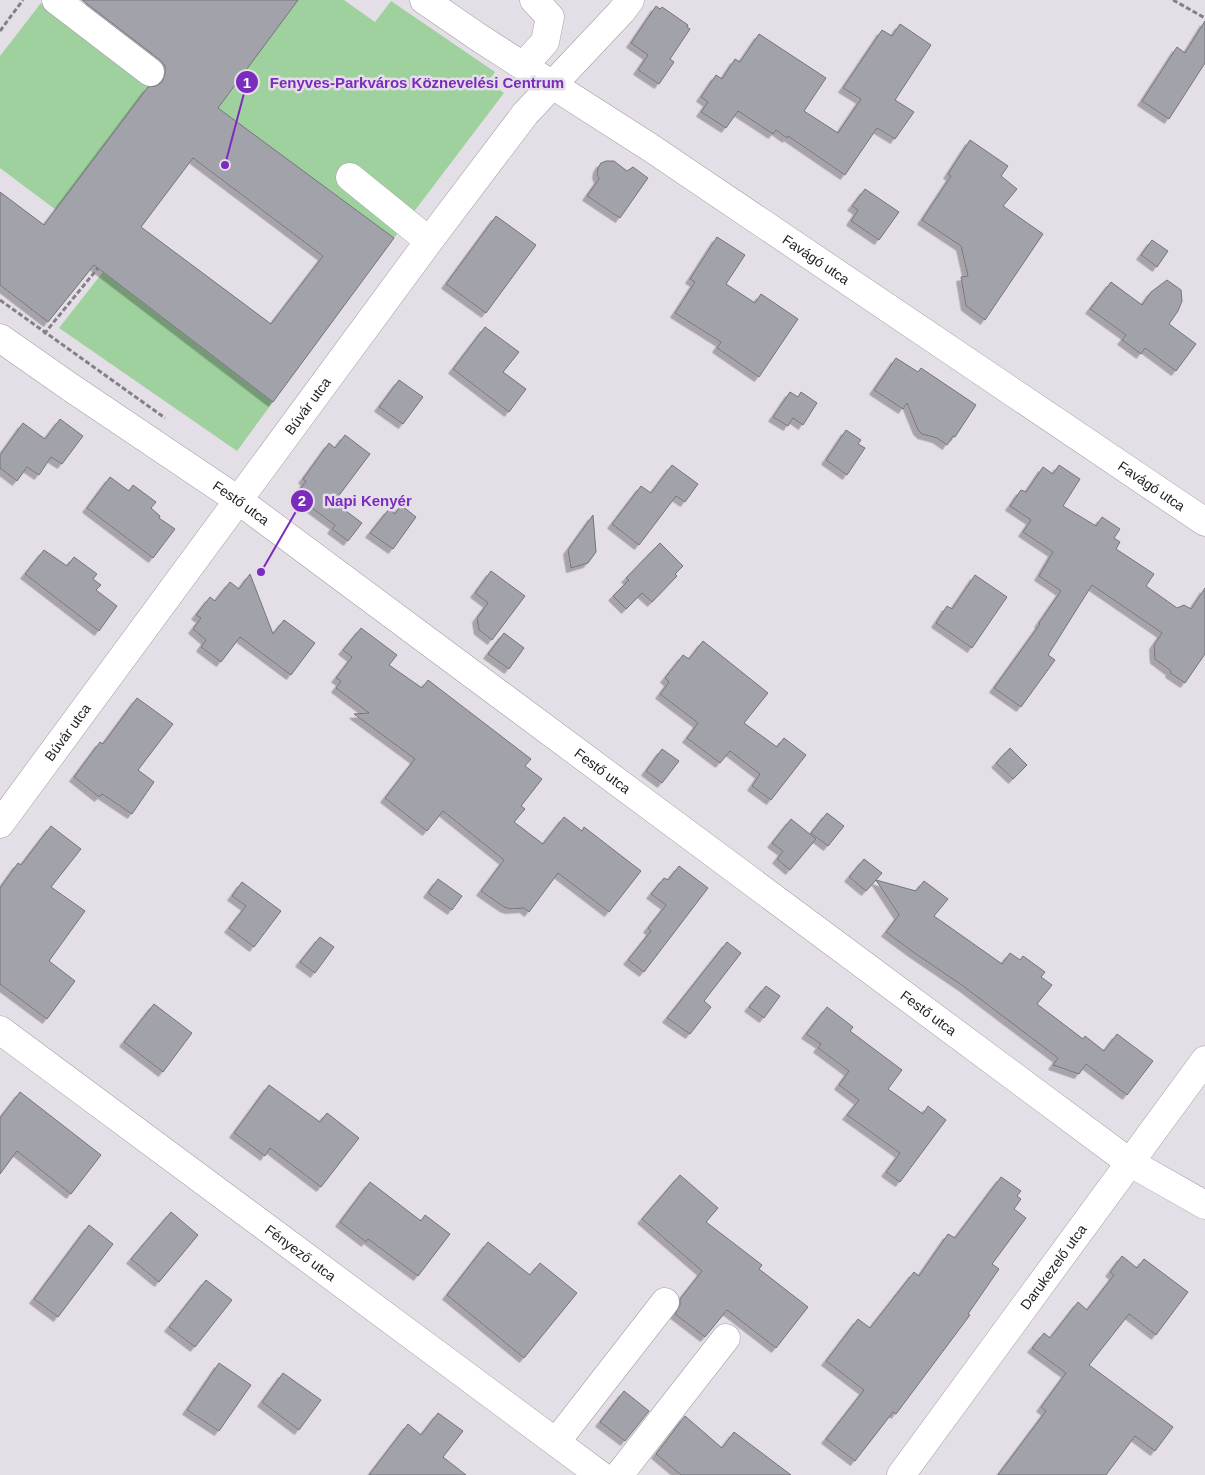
<svg xmlns="http://www.w3.org/2000/svg" width="1205" height="1475" viewBox="0 0 1205 1475" font-family="Arial,sans-serif">
<defs>
<filter id="shadow"><feDropShadow dx="-4.5" dy="4.5" stdDeviation="0" flood-color="#0004"/></filter>
</defs>
<rect width="100%" height="100%" fill="#e4dee6"/>
<g fill="#9fd19f">
<polygon points="298,0 344,0 375,22 391,1 495,72 488,82 504,93 394,238 218,108"/>
<polygon points="41,3 150,85 56,210 0,168 0,56"/>
<polygon points="103,272 273,402 237,451 59,328"/>
</g>
<g fill="#a2a2aa" stroke="#75747c" fill-rule="evenodd" filter="url(#shadow)">
<path d="M82,0h216l-80,108 176,130 -121,164 -179,-137 -46,57 -48,-37v-93l44,33 104,-138 8,-1 6,-4 3,-8v-8l-5,-6zM193,158l130,98 -52,68 -130,-97z"/>
<polygon points="656,6 660,9 662,7 688,25 687,27 690,29 670,59 674,62 659,84 638,70 648,55 631,43"/>
<polygon points="1205,21 1205,63 1169,119 1142,101 1177,47 1185,53"/>
<polygon points="900,24 931,45 895,100 914,112 895,139 877,128 845,175 788,136 787,138 776,130 773,134 738,111 726,128 701,112 708,102 701,97 716,75 722,79 735,59 740,62 759,34 826,78 804,111 838,133 861,99 843,88 882,30 892,36"/>
<polygon points="970,140 1008,166 1001,176 1017,189 1003,206 1043,234 985,320 966,306 961,277 968,276 961,246 922,220 951,176 948,174"/>
<polygon points="606,161 614,161 627,171 633,167 648,178 620,218 587,196 599,179 597,174 598,168 601,163"/>
<polygon points="865,189 899,212 879,240 851,221 858,210 852,206"/>
<polygon points="496,216 536,245 486,313 446,284"/>
<polygon points="717,237 745,255 726,284 755,303 761,294 798,319 759,377 717,348 721,342 675,313 695,282 690,279"/>
<polygon points="1152,240 1168,251 1157,267 1141,255"/>
<polygon points="1167,280 1181,290 1182,301 1178,311 1169,324 1196,344 1176,371 1145,348 1141,354 1122,340 1126,335 1090,309 1111,282 1142,305 1151,292"/>
<polygon points="485,327 519,352 503,372 526,389 509,412 453,369"/>
<polygon points="896,358 918,372 921,368 976,405 955,437 953,436 947,445 937,438 922,434 918,430 907,403 903,409 874,390"/>
<polygon points="399,380 423,397 403,424 379,407"/>
<polygon points="790,392 798,397 801,392 817,403 803,425 793,418 788,426 773,417"/>
<polygon points="60,419 83,436 62,464 51,457 39,475 27,467 17,481 0,468 0,455 23,423 45,439"/>
<polygon points="846,430 861,440 858,444 865,448 847,475 826,460"/>
<polygon points="345,435 370,454 334,502 362,523 348,541 332,529 335,525 305,503 306,500 297,493 306,481 303,479 329,443 335,448"/>
<polygon points="672,465 698,484 685,502 676,496 639,545 612,524 641,486 651,493"/>
<polygon points="1059,465 1080,479 1063,506 1096,526 1102,517 1120,529 1114,538 1120,542 1116,549 1154,574 1146,586 1177,608 1184,605 1191,609 1205,588 1205,654 1185,683 1170,673 1171,671 1155,659 1154,645 1162,633 1092,585 1048,655 1055,660 1021,707 994,688 1040,624 1039,623 1061,591 1039,576 1053,552 1023,532 1031,520 1010,506 1021,490 1026,492 1043,467 1053,474"/>
<polygon points="110,477 129,491 133,485 156,502 151,508 160,516 159,518 175,529 153,558 87,508"/>
<polygon points="401,505 416,517 393,549 370,533 389,509 395,514"/>
<polygon points="593,515 596,552 588,563 571,568 568,550"/>
<polygon points="660,543 683,566 675,574 677,576 652,602 642,593 626,609 613,596 629,580 626,578"/>
<polygon points="44,550 67,566 74,557 97,574 93,579 101,585 96,590 117,606 99,631 25,574"/>
<polygon points="491,571 525,596 492,640 479,630 477,618 488,603 475,593"/>
<polygon points="250,574 273,634 284,620 315,643 291,675 240,637 221,662 201,647 206,640 193,629 201,618 196,615 210,597 215,601 230,582 239,589"/>
<polygon points="975,575 1007,597 972,648 936,623 947,606 952,609"/>
<polygon points="361,628 397,655 389,665 422,688 428,680 531,759 525,766 542,779 521,806 525,809 514,822 543,844 564,817 582,831 584,827 641,871 609,912 558,873 529,912 524,908 510,909 504,907 481,891 504,860 443,811 427,831 385,798 415,759 354,714 369,713 336,688 341,681 336,678 352,657 343,650"/>
<polygon points="504,633 524,648 509,669 488,654"/>
<polygon points="703,641 768,693 744,723 777,747 784,738 806,755 771,800 752,786 760,774 730,751 720,763 687,738 698,723 660,694 669,682 665,678 683,655 689,659"/>
<polygon points="137,698 173,724 138,770 154,782 132,814 102,794 99,797 74,777 100,742 103,744"/>
<polygon points="1010,748 1027,765 1013,779 996,763"/>
<polygon points="662,749 679,761 662,783 646,771"/>
<polygon points="827,813 844,826 828,846 811,833"/>
<polygon points="791,819 816,839 790,870 777,859 783,851 772,843"/>
<polygon points="51,826 81,849 51,887 85,911 49,961 75,981 47,1019 0,984 0,888 18,863 21,865"/>
<polygon points="864,859 882,873 876,880 916,891 924,881 948,899 934,916 1002,964 1010,953 1020,960 1023,956 1045,972 1041,977 1052,985 1037,1004 1083,1039 1085,1036 1104,1051 1117,1034 1153,1061 1127,1095 1086,1064 1079,1074 1053,1065 1058,1058 963,986 913,952 886,932 899,915 876,880 866,891 849,877"/>
<polygon points="679,866 708,888 644,972 628,960 651,931 648,928 666,905 651,894 664,878 668,880"/>
<polygon points="438,879 462,896 452,910 428,893"/>
<polygon points="242,882 281,911 254,947 229,928 246,906 232,896"/>
<polygon points="320,937 334,947 315,973 300,962"/>
<polygon points="727,942 741,953 704,1001 711,1007 690,1034 667,1018"/>
<polygon points="766,986 780,996 764,1018 749,1007"/>
<polygon points="154,1004 192,1033 163,1072 124,1042"/>
<polygon points="827,1007 853,1027 850,1031 902,1070 888,1089 923,1114 928,1106 946,1120 900,1182 886,1172 900,1153 847,1115 859,1100 839,1085 849,1071 818,1048 821,1044 806,1034"/>
<polygon points="269,1085 320,1122 327,1113 359,1138 321,1187 270,1148 265,1156 234,1133"/>
<polygon points="20,1092 101,1155 71,1194 17,1151 0,1174 0,1118"/>
<polygon points="680,1175 718,1208 706,1222 762,1265 759,1269 808,1307 776,1348 727,1310 705,1337 675,1314 680,1305 680,1299 702,1271 642,1219"/>
<polygon points="1001,1177 1021,1191 1017,1196 1021,1199 1014,1209 1026,1218 992,1264 999,1269 968,1314 970,1315 896,1414 893,1412 855,1461 826,1439 864,1390 826,1361 858,1319 870,1328 914,1272 919,1276 948,1234 955,1238"/>
<polygon points="370,1182 421,1221 425,1215 450,1234 418,1276 368,1239 366,1242 340,1222"/>
<polygon points="171,1212 198,1235 159,1282 131,1259"/>
<polygon points="89,1225 113,1244 58,1317 34,1299"/>
<polygon points="488,1242 530,1275 540,1263 577,1293 524,1358 447,1295"/>
<polygon points="1122,1256 1137,1268 1144,1259 1188,1292 1156,1335 1129,1314 1089,1365 1173,1427 1155,1451 1135,1436 1106,1475 998,1475 1046,1411 1041,1407 1066,1373 1032,1348 1044,1333 1050,1338 1078,1302 1087,1310 1114,1275 1110,1272"/>
<polygon points="206,1280 232,1300 195,1347 169,1327"/>
<polygon points="219,1363 251,1385 219,1431 187,1410"/>
<polygon points="283,1373 321,1400 299,1430 262,1402"/>
<polygon points="624,1391 649,1411 625,1441 600,1422"/>
<polygon points="438,1413 463,1431 443,1457 466,1475 369,1475 408,1424 421,1435"/>
<polygon points="685,1416 722,1448 734,1432 791,1475 681,1475 656,1454"/>
</g>
<g fill="none" stroke-linecap="round" stroke-linejoin="round">
<g stroke="#a49ea5" stroke-width="29">
<g id="minor">
<polyline points="56,0 150,72"/>
<path id="s1" d="M424,0l57,39 170,109 554,374"/>
<polyline points="523,66 545,42 550,17 534,0"/>
<polyline points="350,177 429,241"/>
<path id="s2" d="M0,338l70,49 168,113 891,662 76,43"/>
<path id="s3" d="M0,824l429,-583 96,-127 96,-102 9,-12"/>
<path id="s4" d="M0,1030l600,445"/>
<polyline points="556,1442 665,1302"/>
<polyline points="619,1475 726,1338"/>
<path id="s5" d="M901,1475l304,-415"/>
</g>
</g>
<g stroke="#858086" stroke-width="3" stroke-dasharray="5 2.5" stroke-linecap="butt">
<polyline points="1173,0 1205,18"/>
<polyline points="0,31 23,0"/>
<polyline points="0,300 165,418"/>
<polyline points="44,334 98,268"/>
</g>
<use href="#minor" stroke="#fff" stroke-width="28"/>
</g>
<g text-anchor="middle" stroke-width="5" stroke-linejoin="round" paint-order="stroke">
<g font-size="14" fill="#1e1c1f" stroke="#e4dee6">
<text dy="5" stroke="none"><textPath href="#s1" startOffset="470">Favágó utca</textPath></text>
<text dy="5" stroke="none"><textPath href="#s3" startOffset="519">Búvár utca</textPath></text>
<text dy="5" stroke="none"><textPath href="#s1" startOffset="875">Favágó utca</textPath></text>
<text dy="5" stroke="none"><textPath href="#s2" startOffset="292">Festő utca</textPath></text>
<text dy="5" stroke="none"><textPath href="#s3" startOffset="114">Búvár utca</textPath></text>
<text dy="5" stroke="none"><textPath href="#s2" startOffset="742">Festő utca</textPath></text>
<text dy="5" stroke="none"><textPath href="#s2" startOffset="1148">Festő utca</textPath></text>
<text dy="5" stroke="none"><textPath href="#s4" startOffset="374">Fényező utca</textPath></text>
<text dy="5" stroke="none"><textPath href="#s5" startOffset="258">Darukezelő utca</textPath></text>
</g>
</g>
<path fill="none" stroke="#7b2cbf" stroke-width="2" d="M225 165L247 82M261 572L302 501"/>
<g fill="#7b2cbf" stroke="#e4dee6" stroke-width="2">
<circle cx="225" cy="165" r="5"/>
<circle cx="261" cy="572" r="5"/>
<circle cx="247" cy="82" r="12"/>
<circle cx="302" cy="501" r="12"/>
</g>
<g font-size="15" text-anchor="middle" font-weight="bold" fill="#fff">
<text x="247" y="88">1</text>
<text x="302" y="506">2</text>
</g>
<g font-size="15" text-anchor="middle" font-weight="bold" fill="#7b2cbf" stroke="#e4dee6" stroke-width="5" stroke-linejoin="round" paint-order="stroke">
<text x="417" y="88">Fenyves-Parkváros Köznevelési Centrum</text>
<text x="368" y="506">Napi Kenyér</text>
</g>
</svg>
